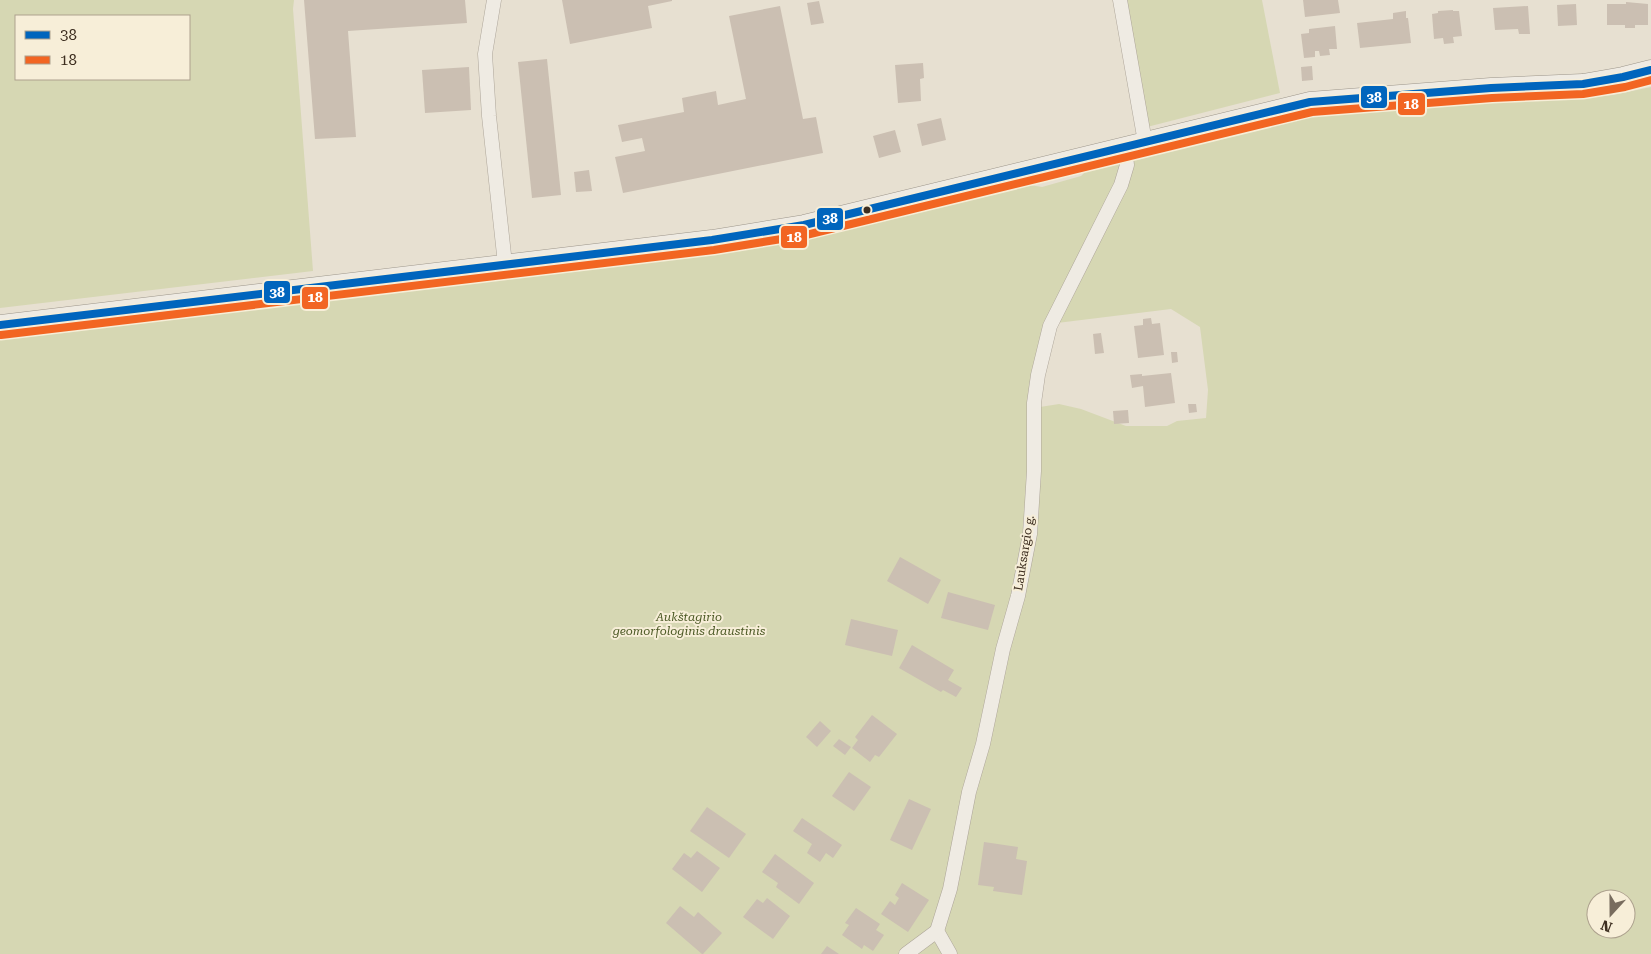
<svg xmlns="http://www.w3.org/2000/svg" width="1651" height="954" viewBox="0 0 1651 954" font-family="'Roboto Serif',serif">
<rect width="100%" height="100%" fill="#e7e0d1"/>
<g fill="#d6d7b3" fill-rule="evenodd">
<path d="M0,0h294l-1,9 20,262 -313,37zM16,16h173v63h-173z"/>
<polygon points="1125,0 1262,0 1280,93 1147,127"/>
<path d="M1651,87v867h-1651v-617l731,-89 66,-12 220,-53 25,4 39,-11 10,-10 204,-50 35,-6 40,-4 202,-7 41,-4zM1171,309l29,18 8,63 -2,28 -29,3 -10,5h-41l-45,-17 -22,-5 -19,3 3,-28 14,-56zM1596,899h30v30h-30z"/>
</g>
<g fill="#cbbfb2">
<polygon points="304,0 465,0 467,23 348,31 356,137 315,139"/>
<polygon points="562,0 672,0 672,1 648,6 652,28 570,44"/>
<polygon points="1303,0 1338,0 1340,13 1305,17"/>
<polygon points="819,1 824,23 811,25 807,3"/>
<polygon points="1626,2 1648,4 1648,25 1635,25 1635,28 1625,28 1625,25 1607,25 1607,4 1626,4"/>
<polygon points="1576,4 1577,25 1558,26 1557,5"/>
<polygon points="780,6 803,119 816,117 823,153 623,193 615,157 645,151 642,138 622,142 618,125 684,112 682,98 716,91 718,105 746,99 729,16"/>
<polygon points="1528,6 1530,34 1519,34 1518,29 1495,30 1493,8"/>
<polygon points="1453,10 1453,11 1459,11 1462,36 1453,37 1454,43 1444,44 1443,38 1434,39 1432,14 1438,13 1438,11"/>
<polygon points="1406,11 1406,18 1408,18 1411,43 1360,48 1357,23 1393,19 1393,13"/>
<polygon points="1335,26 1337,49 1329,49 1330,55 1320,56 1319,51 1315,51 1315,57 1304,58 1301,34 1309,33 1309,29"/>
<polygon points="547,59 561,195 532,198 518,62"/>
<polygon points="923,63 924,78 920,79 921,101 898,103 895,65"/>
<polygon points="1312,66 1313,80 1302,81 1301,67"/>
<polygon points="469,67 471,110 425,113 422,70"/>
<polygon points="941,118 946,140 922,146 917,124"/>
<polygon points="895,130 901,152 879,158 873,136"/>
<polygon points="589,170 592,191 576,192 574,172"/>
<polygon points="1151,318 1152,324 1160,323 1164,355 1138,358 1134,326 1143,325 1143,319"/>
<polygon points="1101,333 1104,353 1095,354 1093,334"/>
<polygon points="1171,352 1177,352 1178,362 1172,363"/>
<polygon points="1171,373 1175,403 1145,407 1143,386 1132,388 1130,375 1142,374 1142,376"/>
<polygon points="1188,404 1196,404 1197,412 1189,413"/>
<polygon points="1128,410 1129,423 1114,424 1113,411"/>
<polygon points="900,557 941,580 928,604 887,581"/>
<polygon points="948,592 995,605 988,630 941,618"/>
<polygon points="851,619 898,630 892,656 845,645"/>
<polygon points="912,645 954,670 948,680 962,688 956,697 943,690 941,692 899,668"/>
<polygon points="872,715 897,734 879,757 875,755 870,762 852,748 858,740 855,737"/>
<polygon points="820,721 831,731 817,747 806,737"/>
<polygon points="839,739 851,747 845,755 833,746"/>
<polygon points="849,772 871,787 854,811 832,796"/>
<polygon points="909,799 931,809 912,850 890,840"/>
<polygon points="707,807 746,834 729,858 690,831"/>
<polygon points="802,818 842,845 833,858 826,853 820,862 807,853 812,844 793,831"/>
<polygon points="984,842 1018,847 1016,859 1027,861 1022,895 993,891 994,887 978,885"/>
<polygon points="697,851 720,868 702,892 672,869 684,853 691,858"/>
<polygon points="775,854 814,883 799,904 776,887 778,883 762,872"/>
<polygon points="902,883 929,900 908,932 881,914 890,901 895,905 899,898 895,895"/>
<polygon points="767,898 790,916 773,939 743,917 757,899 763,903"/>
<polygon points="680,906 694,917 698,912 722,933 703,954 702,954 666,923"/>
<polygon points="856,908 880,924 876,930 884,935 873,951 864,945 862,949 842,935 849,925 845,923"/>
<polygon points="827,946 839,954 821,954"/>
</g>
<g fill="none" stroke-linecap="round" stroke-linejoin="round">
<g stroke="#ada599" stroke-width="15">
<g id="minor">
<polyline points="494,0 485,54 489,116 505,264"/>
<polyline points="1120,0 1145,142"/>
<polyline points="937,931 950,954"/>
<polyline points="906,954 937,931 950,889 969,792 983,744 1003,649 1018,596 1030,534 1034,471 1034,403 1038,375 1050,326 1121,185 1127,165 1125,146"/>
</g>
</g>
<g stroke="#9c958a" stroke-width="21">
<polyline id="secondary" points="0,325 712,240 804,225 1310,102 1491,88 1583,84 1623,77 1651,70"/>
</g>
<use href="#minor" stroke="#efebe3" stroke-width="14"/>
<use href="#secondary" stroke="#efebe3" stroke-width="20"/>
<g stroke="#f7eed8" stroke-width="11">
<polyline id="bus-1" points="0,325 712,240 804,225 1310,102 1491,88 1583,84 1623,77 1651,70"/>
</g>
<g stroke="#f7eed8" stroke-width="11">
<polyline id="bus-2" points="1,335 714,250 806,235 1312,112 1492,98 1583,94 1625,87 1651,80"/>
</g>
<use href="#bus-1" stroke="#0065bd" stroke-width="8"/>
<use href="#bus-2" stroke="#f26522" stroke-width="8"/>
</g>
<circle fill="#3d2e20" stroke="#f7eed8" stroke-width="2" cx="867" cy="210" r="4.5"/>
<g text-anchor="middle" stroke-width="4" stroke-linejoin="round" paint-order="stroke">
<g font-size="12" fill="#3d2e20" stroke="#f7eed8">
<text transform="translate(1024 553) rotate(-81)" y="4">Lauksargio g.</text>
</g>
<g font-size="12" font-style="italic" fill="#4d5a26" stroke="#f7eed8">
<text x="689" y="621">Aukštagirio<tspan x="689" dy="14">geomorfologinis draustinis</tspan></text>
</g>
</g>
<g stroke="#f7eed8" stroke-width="2">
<rect x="1360" y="85" width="28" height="24" rx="5" fill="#0065bd"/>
<rect x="1397" y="92" width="29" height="24" rx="5" fill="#f26522"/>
<rect x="816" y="207" width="28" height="24" rx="5" fill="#0065bd"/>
<rect x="780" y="225" width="28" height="24" rx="5" fill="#f26522"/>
<rect x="263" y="280" width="28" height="24" rx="5" fill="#0065bd"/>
<rect x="301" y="286" width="28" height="24" rx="5" fill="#f26522"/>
</g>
<g font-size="14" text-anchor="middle" font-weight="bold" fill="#fff">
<text x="1374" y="102">38</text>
<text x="1411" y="109">18</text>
<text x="830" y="223">38</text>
<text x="794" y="242">18</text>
<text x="277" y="297">38</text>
<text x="315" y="302">18</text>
</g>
<rect x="15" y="15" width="175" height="65" fill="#f7eed8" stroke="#ada18e"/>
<rect x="25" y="31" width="25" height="8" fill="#0065bd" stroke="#ada18e"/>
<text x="60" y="40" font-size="15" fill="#3d2e20">38</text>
<rect x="25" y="56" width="25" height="8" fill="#f26522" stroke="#ada18e"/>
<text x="60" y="65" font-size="15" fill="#3d2e20">18</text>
<g transform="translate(1611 914) rotate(201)"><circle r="24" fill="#f7eed8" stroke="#ada18e"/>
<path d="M0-4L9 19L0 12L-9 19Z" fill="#786c5e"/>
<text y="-8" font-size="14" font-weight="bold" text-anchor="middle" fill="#3d2e20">N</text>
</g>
</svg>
